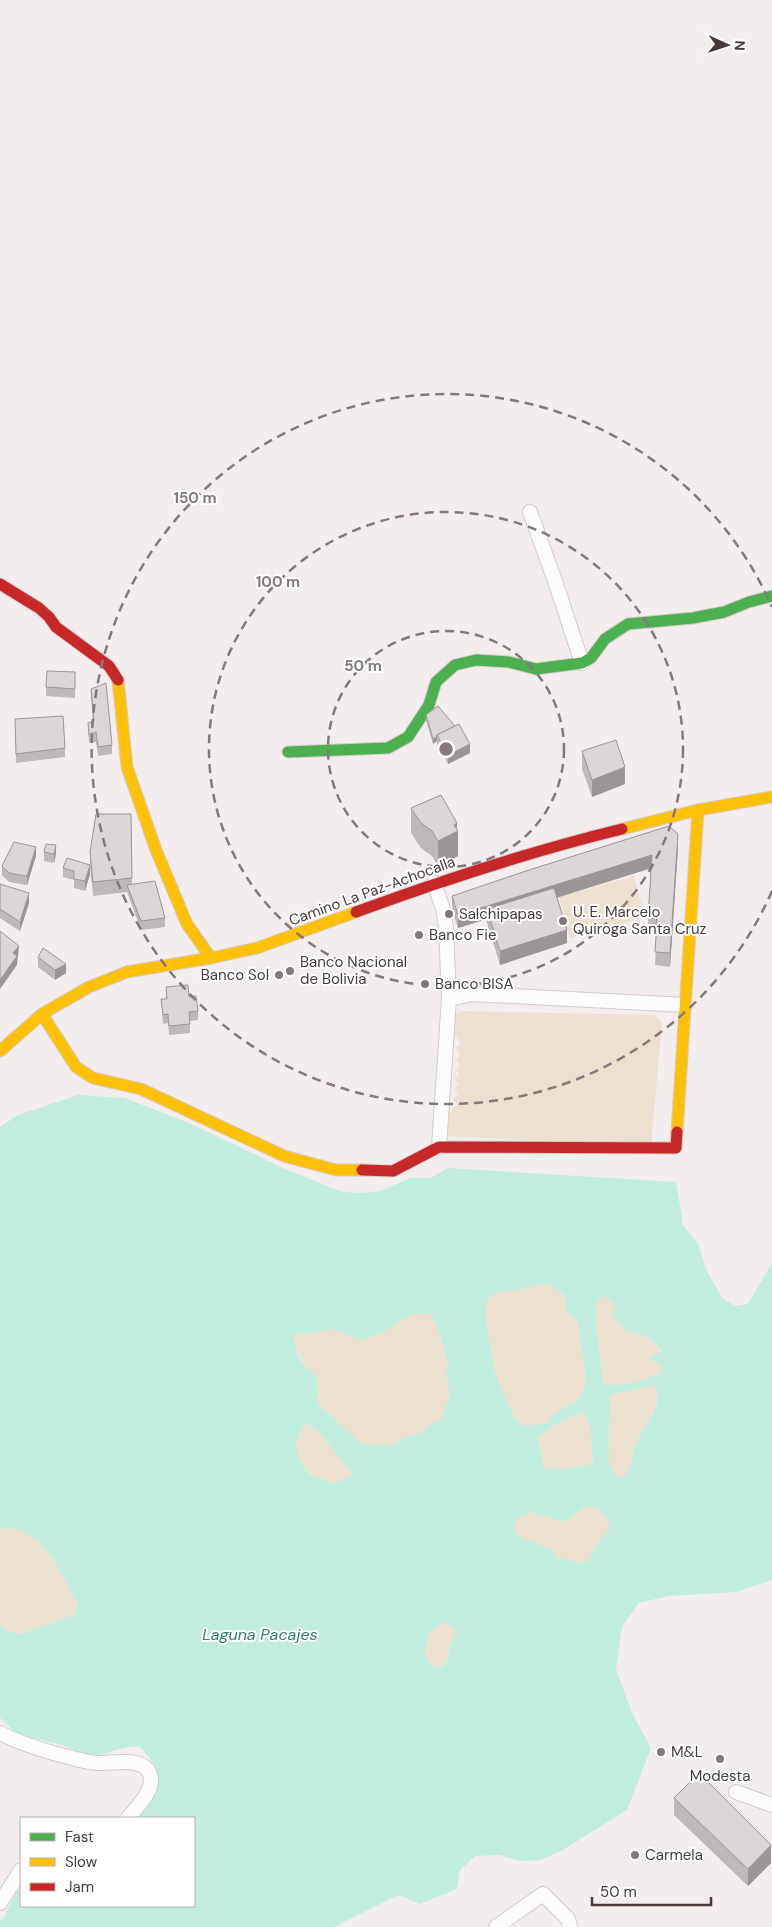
<svg xmlns="http://www.w3.org/2000/svg" width="772" height="1927" viewBox="0 0 772 1927" font-family="'DM Sans',sans-serif">
<rect width="100%" height="100%" fill="#f3edee"/>
<g fill="#ece1d0">
<polygon points="634,876 645,918 570,938 559,897"/>
<polygon points="459,1011 654,1015 662,1022 651,1147 445,1136 445,1118 457,1104 452,1099 458,1094 455,1088 458,1084 455,1079 459,1074 455,1070 460,1065 456,1060 460,1055 456,1048 461,1043 451,1031 453,1017"/>
<polygon points="540,1284 549,1285 565,1295 566,1311 578,1322 586,1381 580,1398 553,1415 548,1423 525,1426 515,1419 495,1372 486,1322 486,1301 497,1292 517,1290"/>
<path d="M606,1296l11,11 9,25 18,3 18,17 -1,20c-15,9 -42,16 -58,11l-7,-62 1,-21z"/>
<polygon points="431,1313 440,1335 448,1363 446,1372 451,1396 441,1420 430,1423 423,1432 404,1438 394,1445 370,1445 361,1443 318,1404 317,1375 304,1368 295,1346 293,1334 309,1333 332,1329 362,1340 384,1332 411,1314"/>
<path d="M655,1385c8,22 -10,38 -18,57 -5,12 -6,27 -13,36l-8,-2 -7,-14 1,-67z"/>
<path d="M583,1412l7,13 3,39c-16,4 -33,7 -49,4l-6,-30 16,-13z"/>
<path d="M306,1423l12,8 35,43 -11,7 -11,2c-8,-6 -13,-3 -18,-7 -11,-7 -20,-28 -16,-39 2,-5 6,-10 9,-14z"/>
<path d="M586,1506l12,2 11,12 1,12c-13,7 -17,16 -21,29l-13,2 -10,-5 -8,1 -5,-9 -28,-11 -10,-7 1,-12 13,-8 37,10z"/>
<polygon points="0,1528 17,1529 39,1541 54,1560 77,1603 75,1615 20,1634 10,1632 0,1625"/>
<polygon points="445,1622 457,1631 450,1644 447,1662 440,1668 430,1664 425,1652 428,1633"/>
</g>
<path fill="#c1edde" fill-rule="evenodd" d="M78,1095l47,3 64,25 94,45 59,24 19,1 19,-2 30,-13h20l18,-10 228,14 7,43 15,19 9,27 15,27 13,8 13,-2 24,-41v317l-36,12 -68,4 -29,7 -17,24 -6,42 16,44 19,35 -24,62 -66,41 -21,9 -21,1 -19,-6 -25,1 -15,14 -3,19 -37,15 -22,-9 -64,32h-334v-6l3,-2 13,-27 5,-4v18h173v-88h-59l22,-30 -5,-27 -13,-15 -20,3 -29,9 -24,-12 -49,-12 -17,-16v-93l10,7 11,2 54,-19 2,-12 -23,-43 -15,-19 -22,-12 -17,-1v-401l18,-12zM540,1284l9,1 16,10 1,16 12,11 8,59 -6,17 -27,17 -5,8 -23,3 -10,-7 -20,-47 -9,-50v-21l11,-9 20,-2zM606,1296l10,11 -5,7 16,18 17,3 18,16 -12,8 11,6v7c-15,9 -42,16 -58,11l-7,-62 1,-21zM431,1313l9,22 8,28 -2,9 4,24 -9,24 -11,3 -7,9 -19,6 -10,7h-24l-9,-2 -43,-39 -1,-29c-19,-10 -20,-21 -24,-41l16,-1 23,-4 30,11 22,-8 27,-18zM655,1385c9,22 -10,38 -18,57 -5,12 -6,27 -14,36l-7,-2 -7,-14 1,-67zM583,1412l7,13 3,39c-15,4 -33,7 -49,4l-6,-30 16,-13zM306,1423l12,8 35,43 -11,7 -11,2c-8,-6 -12,-3 -18,-7 -11,-6 -20,-28 -15,-39 1,-5 5,-10 8,-14zM586,1506l12,2 11,12v12c-11,7 -16,16 -20,29l-13,2 -10,-5 -8,1 -5,-9 -28,-11 -10,-7 1,-12 13,-8 37,10zM445,1622l12,9 -7,13 -3,18 -7,6 -10,-4 -5,-12 3,-19z"/>
<g fill="none" stroke-linecap="round" stroke-linejoin="round">
<g stroke="#d1cbcc" stroke-width="16">
<g id="street">
<polyline points="530,512 555,581 582,663"/>
<polyline points="434,883 443,909 446,927 449,999 439,1147"/>
<polyline points="449,999 473,994 685,1005"/>
<path d="M0,1733c23,12 48,19 72,25 9,2 18,5 27,5 13,0 39,-5 48,6 13,16 -9,37 -19,49"/>
<polyline points="736,1792 772,1805"/>
<polyline points="0,1903 21,1870"/>
<polyline points="496,1927 543,1894 568,1919 570,1927"/>
</g>
</g>
<g stroke="#d6c9c9" stroke-width="13">
<polyline id="fast" points="288,752 388,748 408,737 429,705 436,682 455,665 476,660 509,662 536,669 582,663 591,658 605,639 628,624 693,618 724,612 749,602 772,596"/>
</g>
<g stroke="#d6c9c9" stroke-width="13">
<g id="slow">
<polyline points="118,680 127,767 156,850 187,924 211,958"/>
<polyline points="622,829 698,810 772,797"/>
<polyline points="42,1014 76,1067 93,1078 141,1089 284,1156 336,1170 362,1170"/>
<polyline points="0,1051 42,1014 89,987 127,972 211,958 257,948 356,912"/>
<polyline points="677,1132 698,810"/>
</g>
</g>
<g stroke="#d6c9c9" stroke-width="13">
<g id="jam">
<polyline points="0,584 39,608 49,617 56,627 109,666 118,680"/>
<path d="M356,912c87,-32 176,-61 266,-83"/>
<polyline points="362,1170 393,1171 439,1147 676,1148 677,1132"/>
</g>
</g>
<use href="#street" stroke="#fdfcfc" stroke-width="14"/>
<use href="#fast" stroke="#4caf50" stroke-width="11"/>
<use href="#slow" stroke="#ffc107" stroke-width="11"/>
<use href="#jam" stroke="#c62828" stroke-width="11"/>
</g>
<g fill="#bdb8b9">
<polygon points="75,672 75,698 46,696 46,687"/>
<polygon points="91,689 112,745 112,754 98,756 96,742 89,743 88,732 88,723 93,721 91,698"/>
<polygon points="426,715 470,753 448,764 437,744 437,741 433,744 426,720"/>
<polygon points="15,719 65,748 65,757 16,763"/>
<polygon points="582,751 625,784 592,797 582,769"/>
<polygon points="411,808 457,829 458,856 438,866 432,856 421,848 411,833"/>
<polygon points="131,814 132,884 165,918 165,927 141,930 127,892 93,896 90,865 90,852"/>
<polygon points="678,848 670,967 655,965 657,932 648,931 648,918 651,868 557,898 567,943 500,965 487,923 487,919 458,928 452,910 452,896"/>
<polygon points="44,852 56,854 54,863 44,861"/>
<polygon points="36,856 27,885 9,882 2,875 2,866"/>
<polygon points="63,868 90,874 85,891 74,888 74,880 63,877"/>
<polygon points="0,884 29,903 20,931 0,918"/>
<polygon points="38,957 66,973 55,980 38,967"/>
<polygon points="166,987 189,997 198,1011 198,1020 190,1021 190,1033 169,1035 168,1023 163,1024 161,999 166,999"/>
<polygon points="674,1798 771,1863 748,1886 674,1815"/>
</g>
<g fill="#9a9696">
<polygon points="437,737 437,741 433,744 433,739"/>
<polygon points="470,744 470,753 448,764 448,755"/>
<polygon points="625,767 625,784 592,797 592,780"/>
<polygon points="457,823 457,832 458,831 458,856 438,866 438,841"/>
<polygon points="678,834 678,848 670,967 670,953"/>
<polygon points="56,845 56,854 54,863 54,854"/>
<polygon points="36,847 36,856 27,885 27,876"/>
<polygon points="652,855 652,868 490,918 487,909 487,919 458,928 458,915"/>
<polygon points="90,865 90,874 85,891 85,881"/>
<polygon points="29,893 29,903 20,931 20,922"/>
<polygon points="567,930 567,943 500,965 500,951"/>
<polygon points="19,946 17,965 0,989 0,980 13,953"/>
<polygon points="66,964 66,973 55,980 55,970"/>
<polygon points="771,1845 771,1863 748,1886 748,1869"/>
</g>
<g fill="#dcd6d7" stroke="#9a9696">
<polygon points="47,671 75,672 75,689 46,687"/>
<polygon points="106,683 112,745 98,747 96,732 89,734 88,723 94,721 91,689"/>
<polygon points="438,706 455,726 437,735 437,737 433,739 426,715"/>
<polygon points="63,716 65,748 16,754 15,719"/>
<polygon points="459,724 470,744 448,755 437,735"/>
<polygon points="616,740 625,767 592,780 582,751"/>
<polygon points="441,795 457,823 454,825 458,831 438,841 432,831 421,823 411,808"/>
<polygon points="96,814 131,814 132,878 93,882 90,852"/>
<polygon points="669,826 678,834 670,953 655,952 657,919 648,918 652,855 458,915 452,896 529,870"/>
<polygon points="14,842 36,847 27,876 9,873 2,866"/>
<polygon points="46,844 56,845 54,854 44,852"/>
<polygon points="67,858 90,865 85,881 74,879 74,871 63,868"/>
<polygon points="155,881 165,918 141,921 127,885"/>
<polygon points="0,884 29,893 20,922 0,909"/>
<polygon points="554,888 567,930 500,951 487,909"/>
<polygon points="0,931 19,946 13,953 17,956 0,980"/>
<polygon points="43,948 66,964 55,970 38,957"/>
<polygon points="188,985 189,997 196,996 198,1011 189,1012 190,1024 169,1026 168,1014 163,1015 161,999 167,999 166,987"/>
<polygon points="699,1773 771,1845 748,1869 674,1798"/>
</g>
<g fill="none" stroke="#84787a" stroke-width="2.5" stroke-dasharray="9 6">
<circle cx="446" cy="749" r="118"/>
<circle cx="446" cy="749" r="237"/>
<path d="M772 891A355 355 0 1 1 772 607"/>
</g>
<g fill="#84787a" stroke="#fff" stroke-width="2">
<circle cx="449" cy="914" r="5"/>
<circle cx="563" cy="921" r="5"/>
<circle cx="419" cy="935" r="5"/>
<circle cx="290" cy="971" r="5"/>
<circle cx="279" cy="975" r="5"/>
<circle cx="425" cy="984" r="5"/>
<circle cx="661" cy="1752" r="5"/>
<circle cx="720" cy="1759" r="5"/>
<circle cx="635" cy="1855" r="5"/>
</g>
<g text-anchor="middle" stroke-width="4" stroke-linejoin="round" paint-order="stroke">
<g font-size="15" fill="#49393b" stroke="#fff">
<text transform="translate(372 891) rotate(-20)" y="5">Camino La Paz-Achocalla</text>
</g>
<g font-size="15" fill="#49393b" stroke="#fff" text-anchor="start">
<text x="573" y="917">U. E. Marcelo<tspan x="573" dy="17">Quiroga Santa Cruz</tspan></text>
<text x="459" y="919">Salchipapas</text>
<text x="429" y="940">Banco Fie</text>
<text x="300" y="967">Banco Nacional<tspan x="300" dy="17">de Bolivia</tspan></text>
<text x="269" y="980" text-anchor="end">Banco Sol</text>
<text x="435" y="989">Banco BISA</text>
<text x="671" y="1757">M&amp;L</text>
<text x="720" y="1781" text-anchor="middle">Modesta</text>
<text x="645" y="1860">Carmela</text>
</g>
<g font-size="16" font-style="italic" fill="#2c8065" stroke="#fff">
<text x="260" y="1640">Laguna Pacajes</text>
</g>
</g>
<circle cx="446" cy="749" r="8" fill="#84787a" stroke="#fff" stroke-width="2.5"/>
<g font-size="15" text-anchor="middle" font-weight="bold" fill="#84787a" stroke="#fff" stroke-width="4" stroke-linejoin="round" paint-order="stroke">
<text x="195" y="503">150 m</text>
<text x="278" y="587">100 m</text>
<text x="363" y="671">50 m</text>
</g>
<rect x="20" y="1817" width="175" height="90" fill="#ffffff" stroke="#b6b0b1"/>
<rect x="30" y="1833" width="25" height="8" fill="#4caf50" stroke="#b6b0b1"/>
<text x="65" y="1842" font-size="15" fill="#49393b">Fast</text>
<rect x="30" y="1858" width="25" height="8" fill="#ffc107" stroke="#b6b0b1"/>
<text x="65" y="1867" font-size="15" fill="#49393b">Slow</text>
<rect x="30" y="1883" width="25" height="8" fill="#c62828" stroke="#b6b0b1"/>
<text x="65" y="1892" font-size="15" fill="#49393b">Jam</text>
<g transform="translate(727 45) rotate(93)" stroke="#ffffff" stroke-width="4" paint-order="stroke">
<path d="M0-4L9 19L0 12L-9 19Z" fill="#49393b"/>
<text y="-8" font-size="14" font-weight="bold" text-anchor="middle" fill="#49393b">N</text>
</g>
<path d="M592 1897v8h119v-8" fill="none" stroke="#49393b" stroke-width="2.5"/>
<text x="600" y="1897" font-size="15" fill="#49393b" stroke="#ffffff" stroke-width="4" paint-order="stroke">50 m</text>
</svg>
